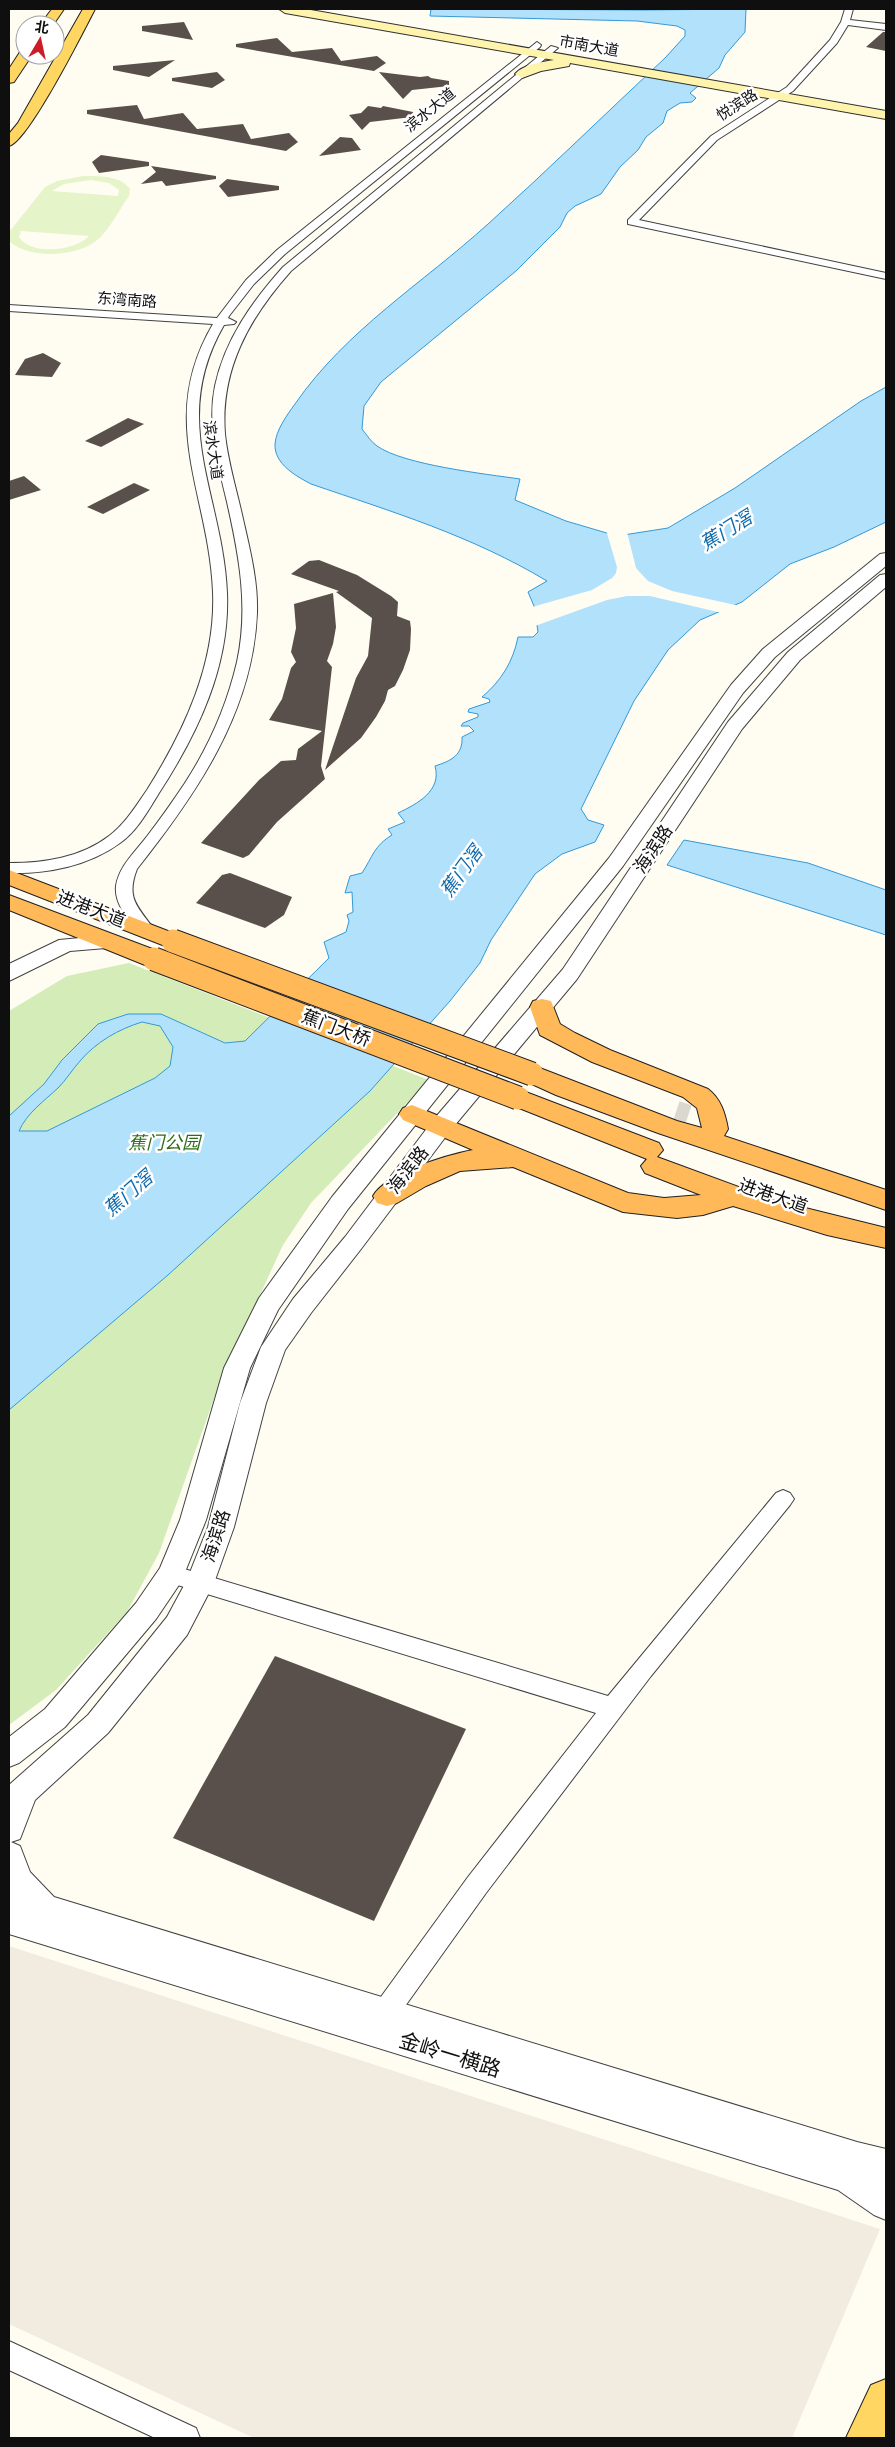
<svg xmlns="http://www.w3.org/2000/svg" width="895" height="2447" viewBox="0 0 895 2447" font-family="'Libre Baskerville','Noto Sans SC',serif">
<rect width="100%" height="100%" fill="#fffcf2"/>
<polygon fill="#d4edb8" points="129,963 429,1080 311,1203 283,1245 221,1379 159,1553 127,1612 56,1690 9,1725 9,1011 67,976"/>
<path fill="#e6f4ca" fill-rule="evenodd" d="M83,176c15,0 37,-1 47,13l-1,7c-10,14 -20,35 -33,45 -20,16 -66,18 -86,1v-11l35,-44 12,-6zM91,180l18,3 10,7 -1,6 -66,-5 12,-7zM21,231l68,5c-14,15 -58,20 -70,1z"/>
<polygon fill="#f1ecdf" points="9,1946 880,2229 792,2438 254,2438 9,2324"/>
<g fill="#b2e1fb" stroke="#3399d7" fill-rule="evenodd">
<path d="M431,9l213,1 102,-1 -1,23 -20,23 -6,13 -29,25 6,5 -4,4 -12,1 -13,8 -4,12 -17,14 -8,13 -18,17 -19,27 -26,12 -8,7 -7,14 -44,44 -135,111 -17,24 -2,23c5,6 9,13 15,17 27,19 109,28 143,33l-5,21 51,21 51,15 51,-8 67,-40 126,-87 25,-14v135l-52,25 -44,17 -48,38 -42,18 -32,30 -34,51 -53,108 7,11 16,5 -9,17 -33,12 -27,20 -44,66 -11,23 -30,38 -80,90 -202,184 -159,135v-294l35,-32 18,-24 36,-36 30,-10h33l64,29 20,-2 84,-83 -5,-16 22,-10 3,-11 -2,-6 6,-3 -1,-20 -7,1 5,-17 12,-3c11,-17 12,-27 30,-38l-4,-6 17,-7 -7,-9c19,-9 44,-22 37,-47 16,-5 28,-11 27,-29l12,-6 -5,-5h-8l2,-3 15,-6v-3l-10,-2 1,-3 21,-7 -1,-3 -7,-2c19,-16 31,-35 36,-60h15l5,-5 -4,-26 -6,-14 19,-11c-75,-45 -154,-69 -236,-97 -15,-8 -37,-20 -36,-40 1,-14 12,-29 20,-40 51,-74 128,-121 193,-180 60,-54 118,-111 177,-166l20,-22v-6l-8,-4 -40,-5 -207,-5zM142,1022l18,4 13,21 -3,19 -15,12 -108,53h-28c8,-18 24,-29 39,-43 8,-8 14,-18 22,-27 16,-19 39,-32 62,-39z"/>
<polygon points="684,840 808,863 886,890 886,935 667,865"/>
</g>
<polygon fill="#fffcf2" points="606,530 618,533 627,532 636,568 648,581 672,591 740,606 722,613 650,596 627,596 607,600 535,626 532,607 592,590 612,578 616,573 617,567"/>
<g fill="#59504b">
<polygon points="184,22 193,40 142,31 142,26"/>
<polygon points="883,32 886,32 886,51 866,47"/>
<polygon points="277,38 292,52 332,48 341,61 377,56 386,63 374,71 236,47 236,44"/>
<polygon points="175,60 149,77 113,70 113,66"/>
<polygon points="217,72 225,80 212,88 172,81 172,78"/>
<polygon points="379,72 420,77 428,76 431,78 449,81 449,86 412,90 403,99"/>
<polygon points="137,105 144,119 183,113 197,129 243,124 251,139 289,133 298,142 286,151 87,114 87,110"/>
<polygon points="368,106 381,108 383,106 413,112 412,117 370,122 362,130 349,115 361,113"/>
<polygon points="340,137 352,138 361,150 319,156"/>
<polygon points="101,155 149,162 149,166 99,173 92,162"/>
<polygon points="151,166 216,176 216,179 166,186 162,181 141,184 156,172"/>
<polygon points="227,179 279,186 279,190 228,197 219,186"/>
<polygon points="43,353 61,363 52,377 15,375 25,359"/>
<polygon points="128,418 144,424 101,447 85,441"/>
<polygon points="24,476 41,490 9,500 9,481"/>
<polygon points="134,483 150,490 103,514 87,507"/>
<polygon points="319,560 357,575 391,596 398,602 397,616 410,621 411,629 410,650 403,670 395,686 388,690 385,701 376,717 361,738 325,770 356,678 368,656 372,618 336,592 339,591 291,574 309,561"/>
<polygon points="333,593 336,627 333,644 327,661 332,667 321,766 325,779 277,822 249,855 243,858 201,843 259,780 281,761 296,760 298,749 322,731 269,720 282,699 291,668 296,662 291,652 296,628 294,604"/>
<polygon points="230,873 292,897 284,915 265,928 196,903 222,875"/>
<polygon points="275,1656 466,1729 374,1921 173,1838"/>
</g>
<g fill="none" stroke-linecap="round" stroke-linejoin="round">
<polyline stroke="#dbd8d0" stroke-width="29" stroke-dasharray="29 15" stroke-linecap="butt" points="675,1115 687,1119"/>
<g stroke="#424242" stroke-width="2">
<g id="minor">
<polygon points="845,9 853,9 850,20 886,24 886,30 848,25 837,43 793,91 717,140 639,220 886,273 886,279 628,224 628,220 711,136 787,87 830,40 841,22"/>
<path d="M537,42l4,3 -1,2 -255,207 -31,30 -25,32 -1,2 8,4 -2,2 -10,1c-56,97 -1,170 3,268 3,73 -29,140 -68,200 -11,18 -22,38 -39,50 -31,23 -73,31 -111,30v-10c35,0 71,-5 100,-27 16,-12 27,-30 38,-46 37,-59 69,-126 66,-198 -4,-99 -57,-171 0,-268l-204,-13v-6l208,13 29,-38 31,-30z"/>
<path d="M551,46l7,2 -267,223c-42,47 -71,99 -66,163 3,29 12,57 18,85 7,31 15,62 14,94 -4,99 -60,180 -120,256 -12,31 2,38 18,62l-2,4h-12c-11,-14 -27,-30 -25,-49 3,-20 20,-35 32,-51 13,-17 25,-34 37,-52 24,-37 42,-78 52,-121 12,-55 2,-107 -10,-160 -9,-38 -20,-77 -12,-116 10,-47 37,-84 68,-119z"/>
<polygon points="783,1490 790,1493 794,1499 790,1505 651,1676 486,1893 388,2030 379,2034 370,2030 366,2021 370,2012 468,1877 596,1713 171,1583 163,1580 160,1574 163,1568 171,1565 608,1696 776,1493"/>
<polygon points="9,2341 196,2428 200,2438 155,2438 9,2370"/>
</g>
</g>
<g stroke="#424242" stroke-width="2">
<g id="tertiary">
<polygon points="886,553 886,566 775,657 743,693 623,866 348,1209 278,1310 250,1368 206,1520 181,1582 156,1619 65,1727 19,1763 9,1767 9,1737 45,1709 136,1603 160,1568 180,1520 224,1368 259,1298 332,1197 609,858 731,685 763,649 880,554"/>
<polygon points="886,574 886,587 800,660 742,729 577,979 450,1131 361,1249 311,1313 285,1350 266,1403 234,1527 214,1583 187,1635 108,1733 35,1800 20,1839 11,1842 20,1846 30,1872 54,1897 857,2142 886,2149 886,2220 874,2215 838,2190 9,1934 9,1785 88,1715 167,1617 187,1580 208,1527 240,1403 261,1347 293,1299 345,1237 434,1119 563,969 728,722 788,652 880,575"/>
<polygon points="111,935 118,937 121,942 118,947 70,951 9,981 9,964 59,940"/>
</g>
</g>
<g stroke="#313131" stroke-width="2">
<path id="secondary" d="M279,9h26l581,102v8l-316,-56 -1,3 -28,5 -19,7 -7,-4c9,-10 27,-12 39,-14l-269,-47z"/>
</g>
<g stroke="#202020" stroke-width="2">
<g id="primary">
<polygon points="52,9 64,9 53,25 40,25"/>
<path d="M83,9h12c-12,23 -67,133 -86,137v-12l9,-11z"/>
<polygon points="25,51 25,55 32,55 14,82 9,83 9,69 20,52"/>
<polygon points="886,2379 886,2438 846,2438 871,2385"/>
</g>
</g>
<g stroke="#202020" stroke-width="2">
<g id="trunk">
<polygon points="9,870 181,936 185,941 181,946 173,949 165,946 9,885"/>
<polygon points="9,895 163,953 166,959 163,965 154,967 145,965 9,910"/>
<path d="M542,999l9,2 9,23 15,9 35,17 98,39c13,10 17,24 20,40l-4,7 162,54v20l-228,-77 -102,-38 -33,-15 -4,-6 4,-6 9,-3 145,56 25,7 -5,-20 -14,-11 -91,-35 -52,-27 -10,-28 3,-6z"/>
<path d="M518,1089l141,54 4,7 -6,7 120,44 109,27v20l-59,-13 -94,-29 -30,9 -26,3 -54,-6 -110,-45 -53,4 -34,15 -29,17 -10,3 -10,-3 -4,-7c13,-23 74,-41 100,-46l-70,-30 -4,-6 4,-6 9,-3 216,88 36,5 37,-3 -56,-22 -4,-7 6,-7 -138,-55 -4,-6 4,-6z"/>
</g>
</g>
<use href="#minor" fill="#fff" fill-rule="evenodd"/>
<use href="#tertiary" fill="#fff" fill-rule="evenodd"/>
<use href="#secondary" fill="#fff4ad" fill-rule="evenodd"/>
<use href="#primary" fill="#ffd662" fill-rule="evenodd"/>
<use href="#trunk" fill="#ffb959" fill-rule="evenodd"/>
<g stroke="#202020" stroke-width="25" stroke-linecap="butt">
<g id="trunk-bridge">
<polyline points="173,941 532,1074"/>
<polyline points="154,959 518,1098"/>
</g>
</g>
<use href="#trunk-bridge" stroke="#ffb959" stroke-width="23"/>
</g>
<g text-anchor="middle" stroke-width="5" stroke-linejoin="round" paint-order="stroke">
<g font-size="15" fill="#0f0f0f" stroke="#fff">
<text transform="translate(589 46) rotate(10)" y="5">市南大道</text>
<text transform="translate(737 105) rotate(-32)" y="5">悦滨路</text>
<text transform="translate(430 110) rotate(-39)" y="5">滨水大道</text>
<text transform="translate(127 300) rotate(4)" y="5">东湾南路</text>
<text transform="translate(213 450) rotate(82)" y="5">滨水大道</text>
</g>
<g font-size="18" fill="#0f0f0f" stroke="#fff">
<text transform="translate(653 849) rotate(-56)" y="6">海滨路</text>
<text transform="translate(91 909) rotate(21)" y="6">进港大道</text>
<text transform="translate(336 1028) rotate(21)" y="6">蕉门大桥</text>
<text transform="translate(408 1170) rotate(-52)" y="6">海滨路</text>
<text transform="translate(773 1196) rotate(19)" y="6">进港大道</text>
<text transform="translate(216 1536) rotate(-72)" y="6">海滨路</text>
</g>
<g font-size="18" font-style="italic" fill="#2d6d1a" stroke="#fff">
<text x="164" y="1149">蕉门公园</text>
</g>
<g font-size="19" font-style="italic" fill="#0e6aac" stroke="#fff">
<text transform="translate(726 530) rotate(-32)" y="7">蕉门滘</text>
<text transform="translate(461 871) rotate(-54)" y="7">蕉门滘</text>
<text transform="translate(128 1193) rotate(-41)" y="7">蕉门滘</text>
</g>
<g font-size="21" fill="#0f0f0f" stroke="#fff">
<text transform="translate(450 2055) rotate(17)" y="7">金岭一横路</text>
</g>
</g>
<rect width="895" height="2447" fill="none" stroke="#0f0f0f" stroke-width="20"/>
<g transform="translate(40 40) rotate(9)"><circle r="24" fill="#ffffff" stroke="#9f9f9f"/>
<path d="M0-4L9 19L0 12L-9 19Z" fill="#cb1c28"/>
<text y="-8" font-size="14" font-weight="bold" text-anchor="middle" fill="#0f0f0f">北</text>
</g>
</svg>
